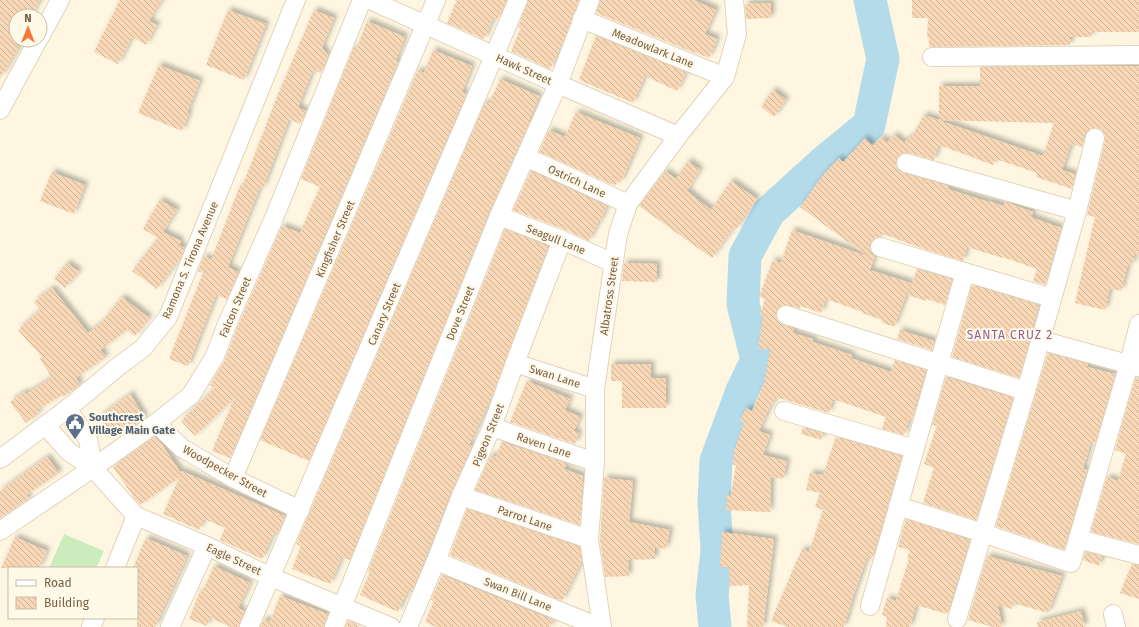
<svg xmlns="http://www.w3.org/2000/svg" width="1139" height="627" viewBox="0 0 1139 627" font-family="'Fira Sans',sans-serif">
<defs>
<pattern id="building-back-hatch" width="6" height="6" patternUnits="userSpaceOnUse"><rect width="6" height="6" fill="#f7d7b5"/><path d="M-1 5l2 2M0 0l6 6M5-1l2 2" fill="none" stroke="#cdb295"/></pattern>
<filter id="shadow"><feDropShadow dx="3.5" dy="-3.5" stdDeviation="2" flood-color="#0004"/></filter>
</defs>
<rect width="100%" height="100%" fill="#fef6e0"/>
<polygon fill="#cbedbd" points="64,534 104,551 96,568 49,568"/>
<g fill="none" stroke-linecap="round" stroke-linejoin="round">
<polyline stroke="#b3dbea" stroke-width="33" points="715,627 712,595 717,551 714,502 716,461 742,391 757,360 743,304 745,256 769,212 824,162 869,125 883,59 870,0"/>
</g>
<g fill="url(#building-back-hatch)" filter="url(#shadow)">
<polygon points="0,0 40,0 31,16 16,16 16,40 19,40 16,45 19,47 0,79"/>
<polygon points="120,0 162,0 149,21 157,25 146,45 132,37 118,64 94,52"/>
<polygon points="457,0 507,0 498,19 494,17 484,39 447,23"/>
<polygon points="528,0 579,0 563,43 550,69 511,51 521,28 518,27"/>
<polygon points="600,0 694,0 716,10 705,34 717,39 709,58 695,52 695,53 596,13"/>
<polygon points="912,0 1139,0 1139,32 1091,32 1091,37 1070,37 1070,45 929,47 929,38 927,38 928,18 912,18"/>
<polygon points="771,3 771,18 746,19 745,4"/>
<polygon points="228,10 266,24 244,80 206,65"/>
<polygon points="314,10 334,18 322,48 328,55 321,73 313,70 298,107 306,111 300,124 289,119 263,188 260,187 228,267 238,272 227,299 216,295 188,366 169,359 203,273 198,271 204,256 211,260 240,186 242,187 277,97"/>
<polygon points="367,21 405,37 396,60 398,62 230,458 212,451 235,397 195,436 181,421 215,388 210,385 225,360 237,328 282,226 300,233 320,187 301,179 354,47 357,48"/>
<polygon points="596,36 686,72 677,91 645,76 633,103 579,80"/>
<polygon points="433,50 472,66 462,92 466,94 309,461 260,440 418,70 424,73"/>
<polygon points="159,65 200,81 187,113 189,114 182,131 138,113"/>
<polygon points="1139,66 1139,255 1135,253 1132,265 1128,264 1121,291 1110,288 1105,310 1075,303 1095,217 1087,215 1105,141 1105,135 1102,130 1097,128 1092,128 1088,130 1085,135 1082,147 1071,144 1062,170 1075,174 1072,189 1036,177 1037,173 996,159 993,165 939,145 934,160 909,153 903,153 899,155 896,160 896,165 898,170 903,173 949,186 948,189 989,202 989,201 1004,206 1005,202 1033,212 1031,217 1061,228 1045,285 1033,281 1037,269 1003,257 1003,258 967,247 963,261 924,249 883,234 882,237 877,237 873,239 870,244 870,249 872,254 875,256 870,270 911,283 894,327 881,322 882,320 862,313 863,312 826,299 821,313 801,306 800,308 784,305 779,308 776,312 776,317 779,322 794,329 793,333 813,339 813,342 852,355 851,358 891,372 895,360 926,370 912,419 910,418 904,435 882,429 886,417 833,399 829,413 776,397 772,405 771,404 759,431 770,435 763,455 787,461 783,479 771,477 770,512 726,510 727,495 731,495 736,465 733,465 734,451 744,422 740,421 746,408 752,411 764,383 770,350 758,348 763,315 760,315 765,299 759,297 773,260 781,263 792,230 867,256 800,207 822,176 839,158 843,162 865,138 873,146 882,137 887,143 894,135 904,143 909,137 911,138 924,115 1043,156 1054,123 939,120 939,86 980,86 980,67"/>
<polygon points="500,79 539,96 529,121 530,121 489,212 350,560 342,557 330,584 292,569 301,546 296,544 485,102 489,104"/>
<polygon points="773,90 786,100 774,117 761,107"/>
<polygon points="576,112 640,138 621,182 617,181 615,186 539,152 549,130 565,137"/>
<polygon points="688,161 700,170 687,191 711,210 731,181 757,199 736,229 734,227 712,258 639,206 665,171 676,179"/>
<polygon points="531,171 607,206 600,222 599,221 589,241 566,230 513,210"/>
<polygon points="52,172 85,185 74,214 40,201"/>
<polygon points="160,200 177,210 163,232 181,241 179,245 185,248 179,262 178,261 157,289 132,271 158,238 143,229"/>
<polygon points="505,229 548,246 495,389 469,445 472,446 451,492 412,592 408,590 398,612 360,595 370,572 368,571"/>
<polygon points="67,263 79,272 65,288 54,279"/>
<polygon points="624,263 657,264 657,282 622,281"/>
<polygon points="917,269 952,279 945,305 927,299 926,301 908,295"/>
<polygon points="972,285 1039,305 1019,378 952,357"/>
<polygon points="52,288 88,333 101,323 122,297 149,318 135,336 127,330 100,350 106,357 76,378 80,385 63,397 62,395 37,410 39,413 26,423 10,402 24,392 26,394 52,378 40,359 42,357 18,330 40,310 34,302"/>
<polygon points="900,330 934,341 932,350 897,339"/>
<polygon points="1048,353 1088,364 1087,367 1115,374 1095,444 1091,442 1083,469 1087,470 1064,550 996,526"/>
<polygon points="611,364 651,364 651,378 666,378 666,408 622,408 622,381 611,381"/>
<polygon points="946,377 1013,398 976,520 923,503 934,468 924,464 937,426 932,425"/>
<polygon points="1135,379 1139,380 1139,544 1091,532 1107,477 1118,481 1126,454 1115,450"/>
<polygon points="527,381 570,399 565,410 580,417 574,431 579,433 575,444 510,422"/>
<polygon points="130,394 145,418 122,435 117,429 111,433 99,417"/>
<polygon points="803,428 823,433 821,440 801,434"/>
<polygon points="155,437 161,443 181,473 182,471 285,516 277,535 273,534 262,559 220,540 225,528 204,519 199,530 163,514 180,477 140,505 135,499 113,467"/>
<polygon points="836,437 902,456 872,559 867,557 853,597 844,627 788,627 771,621 802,549 809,552 823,510 815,507 820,493 806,490 810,473 823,475"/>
<polygon points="502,442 567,463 564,469 583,476 580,525 475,490 491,455 496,457"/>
<polygon points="47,457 59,473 26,495 29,499 0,518 0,491"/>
<polygon points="604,478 633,481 629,522 670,530 666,549 655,547 655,559 628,560 629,576 605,577 600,540"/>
<polygon points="467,509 580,547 582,561 562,601 450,555"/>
<polygon points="906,519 970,540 947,614 916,605 910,627 886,627 887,617 882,615 887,598 896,601 909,559 907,558 910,550 898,547"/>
<polygon points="722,532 774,539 763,627 747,627 749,585 730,586 729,567 720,567"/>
<polygon points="15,537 47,551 39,568 1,568"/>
<polygon points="146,538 187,556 155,627 137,627 137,568 133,568"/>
<polygon points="1085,552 1102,556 1099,566 1083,560"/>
<polygon points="987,556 1062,576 1048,613 1013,603 1012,609 998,605 1002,627 993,627 968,620"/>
<polygon points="1132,564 1139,565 1139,599 1120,593"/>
<polygon points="214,566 250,583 238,608 244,611 239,627 231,627 210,618 207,626 189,619 200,591 202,592"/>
<polygon points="442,575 553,620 550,627 436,627 425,622 434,601 431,600"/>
<polygon points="280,596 328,614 324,627 260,627 264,619 270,622"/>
<polygon points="1081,611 1085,627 1038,627 1037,622"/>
<polygon points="348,621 359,626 359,627 345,627"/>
</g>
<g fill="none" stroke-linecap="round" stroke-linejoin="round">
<g stroke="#e3d3bb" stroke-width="20">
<g id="minor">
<polyline points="370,0 558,84 678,136"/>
<polyline points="582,19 725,77"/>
<polyline points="40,37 60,0"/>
<polyline points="932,57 1139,55"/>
<polyline points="0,110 38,40"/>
<polyline points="526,157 628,204"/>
<polyline points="906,163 1077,211"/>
<polyline points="499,216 562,240 613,263"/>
<polyline points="880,247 1052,298"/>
<polyline points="786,315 1026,391"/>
<polyline points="1040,340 1139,367"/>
<polyline points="515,363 595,389"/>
<polyline points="67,409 88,439 93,468"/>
<polyline points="784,411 915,449"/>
<polyline points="156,423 182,448 233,478 300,510"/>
<polyline points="45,425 69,452 93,468 136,516 207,546 271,577 391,627"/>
<polyline points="492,427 595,462"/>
<polyline points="0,459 67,409 120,365 143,348 168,317 296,0"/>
<polyline points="233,478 436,0"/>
<polyline points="461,496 589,539"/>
<polyline points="898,506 983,533 1071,563 1129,364 1139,324"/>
<polyline points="0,531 93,468 156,423 191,395 215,356 227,324 274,218 362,0"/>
<polyline points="1078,539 1139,555"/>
<polyline points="436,561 599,627"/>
<polyline points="115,568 136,516"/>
<polyline points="870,606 965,272"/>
<polyline points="1113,614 1116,627"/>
<polyline points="957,619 1026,391 1077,211 1095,138"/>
<polyline points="91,627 95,618"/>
<polyline points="170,627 207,546"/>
<polyline points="249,627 518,0"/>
<polyline points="334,627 499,216 558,84 590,0"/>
<polyline points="408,627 436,561 461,496 492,427 515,363 562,240"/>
<polyline points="602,627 589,539 595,462 595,389 618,234 628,204 678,136 725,77 737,34 734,0"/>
</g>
</g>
<use href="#minor" stroke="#fff" stroke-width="18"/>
</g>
<defs>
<g id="civic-pin" transform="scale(1)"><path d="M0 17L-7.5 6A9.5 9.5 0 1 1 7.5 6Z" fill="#5c6f8a" stroke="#fff9e8"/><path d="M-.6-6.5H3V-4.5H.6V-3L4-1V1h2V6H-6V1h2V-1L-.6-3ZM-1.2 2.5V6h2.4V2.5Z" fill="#fff"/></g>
</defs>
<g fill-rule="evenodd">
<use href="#civic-pin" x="75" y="423"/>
</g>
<g text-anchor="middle" stroke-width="4" stroke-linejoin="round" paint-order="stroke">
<g font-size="11" fill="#785d45" stroke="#fff9e8">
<text transform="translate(653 48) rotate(22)" y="4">Meadowlark Lane</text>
<text transform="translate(524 69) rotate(24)" y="4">Hawk Street</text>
<text transform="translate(577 181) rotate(25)" y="4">Ostrich Lane</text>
<text transform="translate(335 239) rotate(-67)" y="4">Kingfisher Street</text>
<text transform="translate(556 239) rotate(22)" y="4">Seagull Lane</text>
<text transform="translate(190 260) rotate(-67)" y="4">Ramona S. Tirona Avenue</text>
<text transform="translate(609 296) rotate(-82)" y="4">Albatross Street</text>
<text transform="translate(235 307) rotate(-67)" y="4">Falcon Street</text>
<text transform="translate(460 313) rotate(-68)" y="4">Dove Street</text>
<text transform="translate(384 314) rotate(-67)" y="4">Canary Street</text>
<text transform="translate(555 376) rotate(18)" y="4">Swan Lane</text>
<text transform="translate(488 435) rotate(-68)" y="4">Pigeon Street</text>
<text transform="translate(544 445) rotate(19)" y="4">Raven Lane</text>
<text transform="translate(225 471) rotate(29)" y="4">Woodpecker Street</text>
<text transform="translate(525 518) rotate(19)" y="4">Parrot Lane</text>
<text transform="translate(234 559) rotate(25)" y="4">Eagle Street</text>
<text transform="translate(518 594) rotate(22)" y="4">Swan Bill Lane</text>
</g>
<g font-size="11" font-weight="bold" fill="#4e5e75" stroke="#fff9e8" text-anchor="start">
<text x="89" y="421">Southcrest<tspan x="89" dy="13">Village Main Gate</tspan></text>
</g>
<g font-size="12" letter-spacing="1" fill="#8f5f9c" stroke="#fff9e8">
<text x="1010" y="339">SANTA CRUZ 2</text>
</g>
</g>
<rect x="8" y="567" width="130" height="52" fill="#fff9e8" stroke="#c9bba7"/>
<rect x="16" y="580" width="20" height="6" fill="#ffffff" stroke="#c9bba7"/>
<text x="44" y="587" font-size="12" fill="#785d45">Road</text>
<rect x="16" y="597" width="20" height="12" fill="url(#building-back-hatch)" stroke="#c9bba7"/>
<text x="44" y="607" font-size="12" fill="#785d45">Building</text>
<g transform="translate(28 28)"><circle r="19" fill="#fff9e8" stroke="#c9bba7"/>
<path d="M0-3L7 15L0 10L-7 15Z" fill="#f57838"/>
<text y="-6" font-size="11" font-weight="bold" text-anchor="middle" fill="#785d45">N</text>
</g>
</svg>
